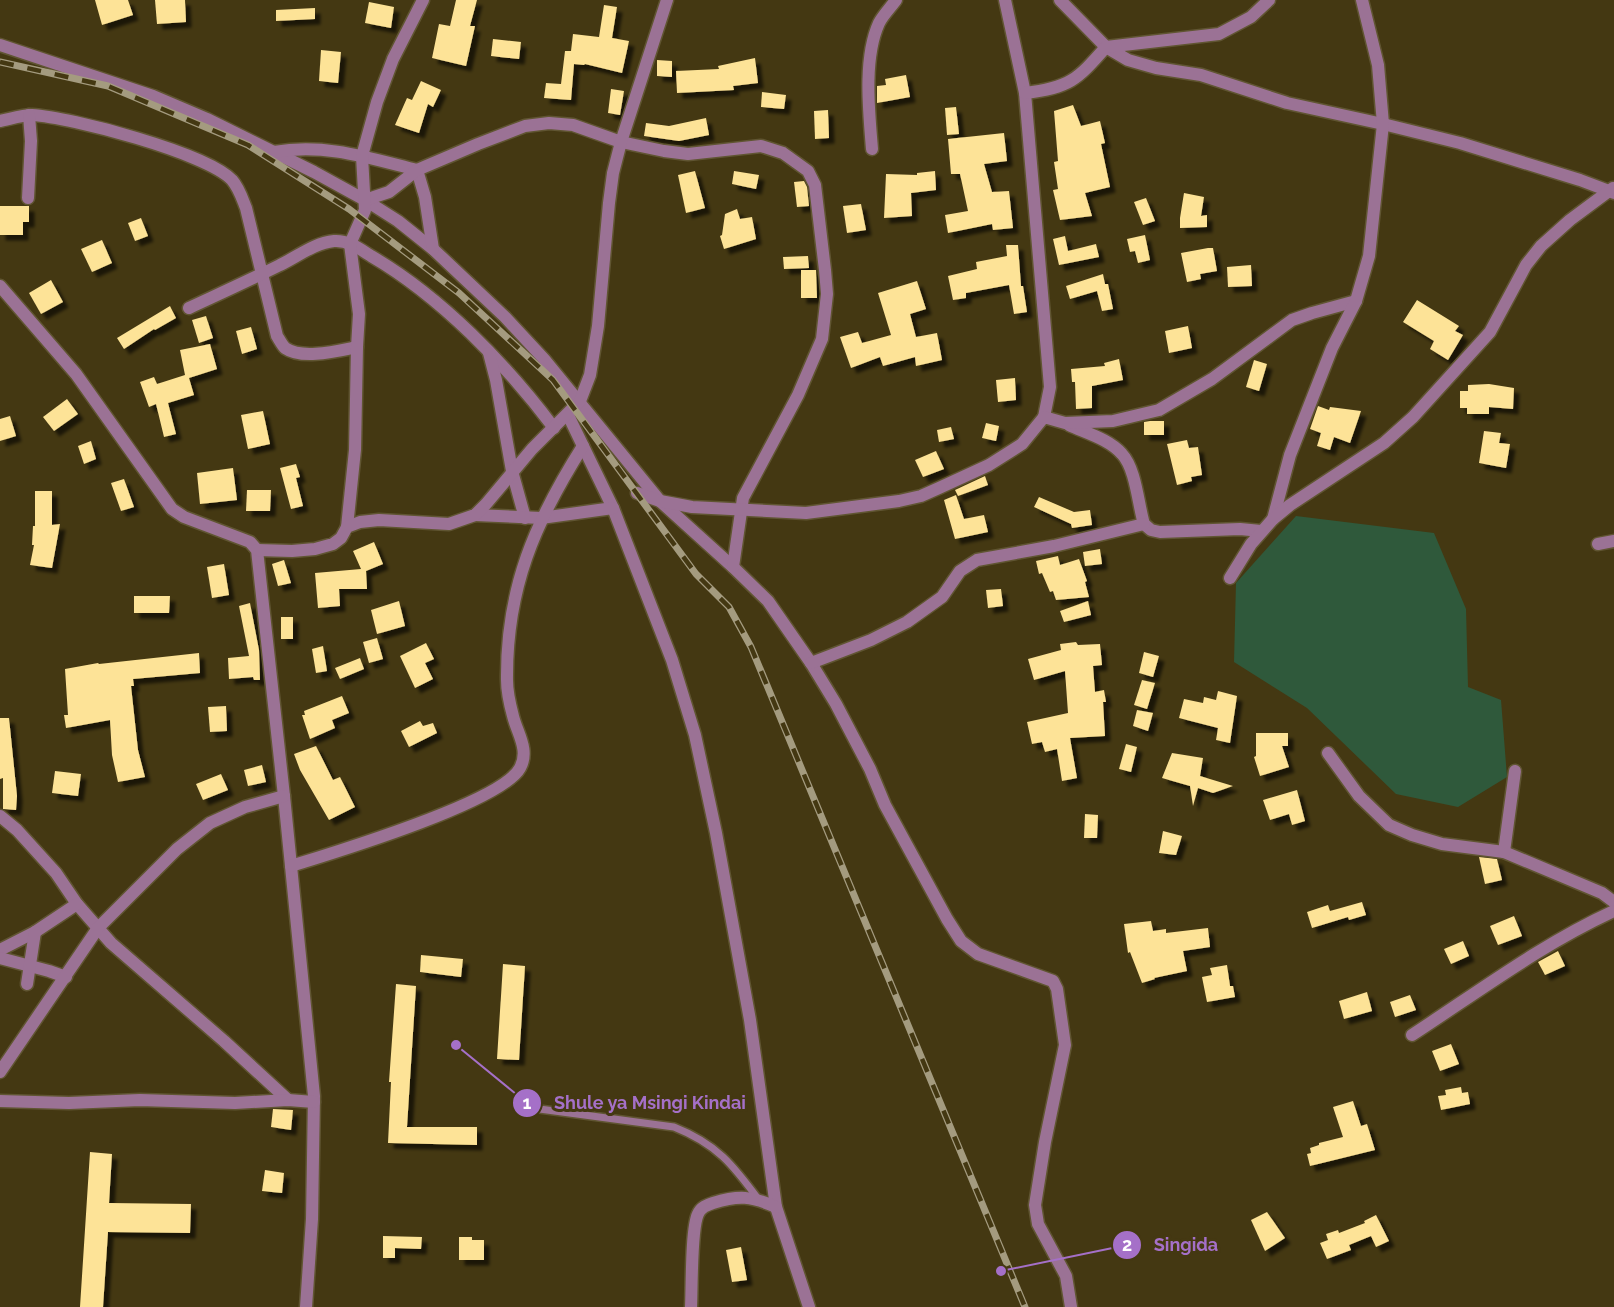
<svg xmlns="http://www.w3.org/2000/svg" width="1614" height="1307" viewBox="0 0 1614 1307" font-family="Raleway,sans-serif">
<defs>
<filter id="shadow"><feDropShadow dx="5.5" dy="5.5" stdDeviation="1.5" flood-color="#0009"/></filter>
</defs>
<rect width="100%" height="100%" fill="#443812"/>
<polygon fill="#2f593b" points="1296,516 1434,533 1466,609 1468,687 1501,700 1507,777 1458,807 1396,794 1307,708 1234,662 1236,583"/>
<g fill="#fde397" filter="url(#shadow)">
<polygon points="95,0 128,0 133,15 102,25"/>
<polygon points="155,0 185,0 186,22 157,24"/>
<polygon points="456,0 477,0 470,26 475,26 466,66 432,58 439,24 450,26"/>
<polygon points="369,2 394,7 391,28 365,23"/>
<polygon points="604,5 617,7 612,38 629,41 622,73 585,64 584,65 574,64 571,100 544,98 546,83 561,84 565,51 571,51 573,34 599,37"/>
<polygon points="315,8 315,19 276,21 276,10"/>
<polygon points="493,39 521,42 519,59 491,56"/>
<polygon points="321,50 341,52 338,83 319,81"/>
<polygon points="755,58 758,83 733,86 734,90 677,93 676,71 719,69 718,66"/>
<polygon points="657,60 672,61 672,77 657,76"/>
<polygon points="906,75 910,97 877,103 877,86 886,85 885,79"/>
<polygon points="421,81 441,90 433,107 428,104 419,133 395,125 407,98 412,100"/>
<polygon points="611,89 624,91 620,115 608,113"/>
<polygon points="762,92 786,95 784,109 761,107"/>
<polygon points="1073,105 1081,126 1100,121 1105,143 1101,144 1110,187 1085,193 1092,216 1060,220 1053,190 1058,189 1054,162 1058,161 1054,111"/>
<polygon points="956,107 959,134 947,135 945,108"/>
<polygon points="828,110 829,138 815,139 814,111"/>
<polygon points="706,118 709,135 679,141 644,136 646,123 669,126"/>
<polygon points="1004,133 1007,161 984,164 992,192 1009,191 1013,228 993,230 992,224 948,233 945,215 968,211 960,174 951,174 948,139"/>
<polygon points="695,171 705,208 686,213 678,175"/>
<polygon points="734,171 759,175 756,189 732,184"/>
<polygon points="935,171 936,190 911,193 912,216 884,218 886,174 917,175 917,173"/>
<polygon points="804,181 807,187 809,206 797,207 794,182"/>
<polygon points="1184,193 1204,197 1201,216 1207,215 1207,227 1180,228 1180,218"/>
<polygon points="1146,198 1155,221 1143,225 1134,202"/>
<polygon points="861,204 866,230 847,233 843,206"/>
<polygon points="0,206 29,206 29,222 23,222 23,235 0,235"/>
<polygon points="737,209 740,219 752,217 756,239 724,249 720,236 722,235 725,214"/>
<polygon points="141,218 148,236 135,241 128,223"/>
<polygon points="1145,235 1150,260 1138,263 1135,251 1130,252 1127,239"/>
<polygon points="1065,236 1068,251 1096,244 1099,257 1059,265 1053,239"/>
<polygon points="102,240 112,263 92,272 81,249"/>
<polygon points="1006,245 1018,245 1021,286 1023,286 1027,312 1014,314 1009,285 966,293 966,298 953,300 948,276 977,269 976,262 1007,256"/>
<polygon points="1208,248 1213,248 1217,271 1200,274 1201,279 1187,282 1181,253"/>
<polygon points="808,256 809,268 784,269 783,257"/>
<polygon points="1251,265 1252,286 1228,287 1227,267"/>
<polygon points="801,270 816,270 817,298 801,298"/>
<polygon points="1103,274 1105,284 1108,284 1113,309 1102,311 1097,291 1070,299 1066,286"/>
<polygon points="51,280 63,302 41,314 29,293"/>
<polygon points="917,281 926,309 910,314 916,337 937,333 942,360 916,366 915,357 883,366 880,357 851,368 840,337 858,332 862,343 891,335 878,293"/>
<polygon points="1417,300 1459,326 1455,331 1463,335 1448,360 1430,349 1434,341 1403,322"/>
<polygon points="170,306 176,318 155,330 154,329 124,349 117,338"/>
<polygon points="206,316 213,338 199,343 192,320"/>
<polygon points="1188,326 1192,348 1169,353 1165,331"/>
<polygon points="251,327 257,349 242,354 236,331"/>
<polygon points="210,344 217,369 189,378 194,395 168,403 176,434 164,437 156,404 149,407 140,382 154,377 157,384 185,375 180,350"/>
<polygon points="1119,359 1123,380 1092,386 1092,408 1076,409 1075,382 1072,382 1071,369 1105,366 1104,363"/>
<polygon points="1254,360 1267,364 1259,391 1246,387"/>
<polygon points="1015,378 1016,400 998,402 996,380"/>
<polygon points="1489,384 1514,388 1513,409 1489,407 1489,414 1467,414 1467,408 1460,408 1460,391 1468,391 1468,385"/>
<polygon points="67,399 78,414 54,431 43,417"/>
<polygon points="1318,406 1329,410 1330,407 1361,411 1350,443 1334,437 1330,450 1317,446 1321,433 1310,429"/>
<polygon points="263,411 270,444 248,449 241,415"/>
<polygon points="10,416 16,436 0,441 0,419"/>
<polygon points="1150,421 1164,421 1164,435 1144,435 1144,422"/>
<polygon points="986,423 999,426 996,441 982,438"/>
<polygon points="951,427 954,439 939,442 937,430"/>
<polygon points="1484,431 1501,433 1499,443 1510,444 1506,468 1479,463"/>
<polygon points="1187,440 1189,448 1198,447 1202,475 1191,477 1192,481 1177,485 1167,444"/>
<polygon points="91,441 96,459 84,464 78,446"/>
<polygon points="936,451 944,469 923,477 915,460"/>
<polygon points="296,464 300,477 296,478 303,506 291,509 280,468"/>
<polygon points="233,468 237,500 200,504 197,473"/>
<polygon points="985,476 988,485 958,496 955,490"/>
<polygon points="124,479 134,507 121,511 111,483"/>
<polygon points="247,490 271,490 270,511 246,511"/>
<polygon points="35,491 52,491 52,525 60,524 52,568 30,565 34,545 32,545 33,526 35,526"/>
<polygon points="956,495 964,519 984,515 988,532 955,539 944,500"/>
<polygon points="1039,497 1074,512 1090,510 1092,525 1072,528 1071,524 1034,507"/>
<polygon points="374,542 383,564 366,571 367,589 339,589 340,606 318,608 315,573 361,569 353,551"/>
<polygon points="1100,549 1102,564 1085,566 1083,552"/>
<polygon points="1058,556 1060,565 1079,559 1087,581 1085,582 1089,597 1056,600 1053,591 1050,592 1042,573 1039,574 1036,561"/>
<polygon points="284,560 291,583 278,586 272,564"/>
<polygon points="224,564 229,595 212,598 207,567"/>
<polygon points="1001,589 1003,606 988,608 986,590"/>
<polygon points="134,596 170,596 169,613 134,613"/>
<polygon points="399,601 405,626 377,634 371,610"/>
<polygon points="1088,601 1091,615 1064,622 1060,611"/>
<polygon points="250,603 259,650 260,680 254,680 253,677 229,679 228,658 249,656 239,606"/>
<rect x="281" y="617" width="12" height="22"/>
<polygon points="377,638 383,659 369,663 363,642"/>
<polygon points="1076,642 1078,645 1100,644 1102,665 1093,666 1095,692 1104,690 1106,702 1103,702 1105,736 1070,738 1077,778 1062,781 1057,749 1045,752 1042,742 1032,744 1027,722 1068,713 1065,671 1034,680 1028,659 1061,650 1060,644"/>
<polygon points="426,643 434,659 425,663 433,679 415,688 400,656"/>
<polygon points="323,646 327,671 316,673 312,649"/>
<polygon points="1144,652 1159,656 1153,677 1139,673"/>
<polygon points="199,653 200,673 133,679 134,686 131,686 138,750 145,777 118,782 112,755 110,720 66,728 64,715 68,715 65,669 98,663 99,664"/>
<polygon points="360,658 364,669 340,679 335,668"/>
<polygon points="1142,680 1155,683 1147,709 1134,705"/>
<polygon points="1218,691 1237,696 1230,743 1216,740 1218,728 1179,718 1184,699 1203,703 1204,697 1216,700"/>
<polygon points="342,696 349,713 332,720 335,728 310,739 302,715 305,715 304,711"/>
<polygon points="226,706 227,731 210,732 208,707"/>
<polygon points="1137,710 1153,713 1148,731 1133,726"/>
<polygon points="0,718 9,718 17,796 16,810 3,809 3,778 0,779"/>
<polygon points="420,721 423,726 433,723 437,733 409,747 401,731"/>
<polygon points="1256,733 1288,733 1288,746 1282,746 1289,767 1260,776 1254,757 1256,756"/>
<polygon points="1126,744 1137,747 1131,772 1119,769"/>
<polygon points="316,746 333,780 340,777 355,807 329,820 300,770 294,754"/>
<polygon points="1172,753 1203,758 1200,776 1233,786 1213,793 1198,788 1193,806 1190,786 1162,778"/>
<polygon points="262,765 266,782 248,786 244,770"/>
<polygon points="55,771 81,774 78,796 52,793"/>
<polygon points="221,774 228,790 203,800 196,784"/>
<polygon points="1297,790 1305,821 1292,825 1289,814 1270,820 1263,800"/>
<polygon points="1085,814 1098,815 1097,838 1084,838"/>
<polygon points="1163,831 1182,836 1176,855 1159,853"/>
<polygon points="1479,857 1497,859 1502,880 1485,884"/>
<polygon points="1362,902 1366,915 1349,920 1348,917 1312,928 1307,912 1328,905 1330,911"/>
<polygon points="1514,916 1522,936 1498,945 1490,926"/>
<polygon points="1151,921 1153,931 1166,929 1166,933 1208,928 1210,947 1183,951 1187,971 1154,978 1155,979 1142,983 1130,952 1128,953 1124,924"/>
<polygon points="1463,941 1469,956 1451,964 1444,949"/>
<polygon points="1558,951 1565,966 1545,975 1538,962"/>
<polygon points="421,955 463,959 461,977 420,972"/>
<polygon points="503,964 525,966 519,1060 497,1059"/>
<polygon points="1227,965 1230,986 1233,986 1235,997 1207,1002 1202,977 1212,975 1210,968"/>
<polygon points="396,984 416,986 407,1127 477,1127 477,1145 388,1143 391,1082 389,1082"/>
<polygon points="1367,992 1372,1011 1344,1019 1339,1001"/>
<polygon points="1410,995 1416,1010 1395,1017 1390,1002"/>
<polygon points="1451,1044 1459,1064 1440,1071 1432,1051"/>
<polygon points="1461,1087 1462,1093 1468,1092 1470,1104 1441,1110 1438,1096 1446,1095 1445,1090"/>
<polygon points="1353,1101 1361,1126 1367,1124 1375,1150 1310,1166 1307,1154 1311,1153 1310,1148 1319,1145 1319,1143 1343,1137 1333,1107"/>
<polygon points="273,1109 293,1110 291,1130 271,1127"/>
<polygon points="90,1152 112,1154 109,1203 191,1204 190,1233 108,1232 103,1307 80,1307"/>
<polygon points="265,1170 284,1173 282,1193 262,1191"/>
<polygon points="1267,1212 1285,1238 1265,1251 1251,1220"/>
<polygon points="1376,1215 1389,1241 1376,1247 1371,1236 1349,1245 1351,1250 1327,1259 1320,1243 1328,1240 1326,1234 1338,1230 1339,1233 1365,1223 1364,1221"/>
<polygon points="383,1236 422,1237 421,1249 395,1248 395,1258 383,1258"/>
<polygon points="459,1237 472,1237 472,1240 484,1240 484,1260 459,1260"/>
<polygon points="741,1247 747,1280 732,1282 726,1250"/>
</g>
<g fill="none" stroke-linecap="round" stroke-linejoin="round">
<g stroke="#605532" stroke-width="10">
<path id="service" d="M517,1106l157,21c43,17 59,38 85,73"/>
</g>
<g stroke="#605532" stroke-width="15">
<g id="minor">
<polyline points="1005,0 1025,93 1050,387 1044,417"/>
<polyline points="1060,0 1106,47 1128,60 1156,68 1201,75 1287,103 1383,124 1460,143 1580,180 1614,193"/>
<polyline points="0,45 153,96 207,119 314,172 365,200 398,221 433,249 505,317 544,359 660,501 733,567 768,601 811,663 836,704 870,769 885,805 947,919 961,941 978,954 1053,981 1057,989 1065,1045 1045,1142 1035,1205 1038,1224 1066,1276 1071,1307"/>
<path d="M1025,93c44,-5 52,-13 81,-46l113,-13 32,-17 18,-17"/>
<path d="M0,121c10,-2 22,-6 32,-6 38,2 175,38 200,65 7,8 10,18 14,28l31,128c2,3 5,9 8,12 17,12 52,3 72,-1"/>
<path d="M872,149c-3,-37 -9,-91 7,-126 4,-8 12,-16 17,-23"/>
<path d="M274,152c51,-9 95,6 143,18l8,27 8,52"/>
<polyline points="28,198 31,141 29,115"/>
<polyline points="365,200 389,192 417,170 478,144 525,126 549,123 573,125 621,142 664,151 688,154 761,146 783,153 808,171 815,185 825,270 827,294 822,339 798,395 743,498 733,567"/>
<polyline points="0,286 76,374 172,509 184,517 250,542 257,550 284,796 314,1096 312,1219 306,1307"/>
<path d="M189,308c30,-14 61,-28 91,-43 17,-8 34,-22 54,-24 14,-1 26,8 37,15 69,40 136,109 183,172"/>
<polyline points="489,353 496,380 512,471 525,518"/>
<polyline points="568,415 613,508 672,660 695,735 716,833 750,1020 776,1207 809,1307"/>
<path d="M1069,425c17,8 40,14 53,29 14,15 16,50 22,70l7,6 9,2 80,-3 21,2"/>
<polyline points="637,493 660,501 692,507 806,513 899,501 921,496 939,488 989,465 1022,444 1044,417 1065,423 1113,421 1159,410 1212,379 1292,320 1312,313 1356,301"/>
<polyline points="475,515 541,518 613,508"/>
<polyline points="1273,519 1290,455 1332,348 1356,301 1369,256 1383,124 1378,65 1362,0"/>
<polyline points="347,527 355,450 357,347 359,314 350,244 365,210 362,156 377,102 393,59 423,0"/>
<polyline points="1598,544 1614,541"/>
<polyline points="257,550 292,551 315,549 333,544 341,538 347,527 360,522 379,520 449,524 475,515 486,504 532,449 580,401 590,375 598,326 609,203 613,173 621,142 667,0"/>
<polyline points="1230,578 1251,544 1273,519 1290,505 1384,443 1413,417 1490,332 1526,265 1541,246 1570,220 1613,188"/>
<polyline points="811,663 871,640 907,622 942,597 960,571 977,560 1054,546 1144,524"/>
<polyline points="1328,753 1359,796 1389,825 1412,835 1442,844 1504,852 1602,893 1614,902"/>
<polyline points="0,816 17,830 56,873 77,904 111,943 224,1041 288,1100"/>
<polyline points="1504,852 1515,771"/>
<path d="M291,866c42,-13 211,-64 229,-98 10,-18 -3,-35 -7,-52 -3,-11 -6,-24 -6,-36 -1,-92 28,-158 76,-234"/>
<polyline points="0,950 35,932 77,904"/>
<polyline points="0,958 49,971 66,977"/>
<polyline points="27,984 35,932"/>
<path d="M1412,1035c66,-43 130,-91 202,-124"/>
<polyline points="0,1072 98,928 177,849 210,823 245,807 284,796"/>
<polyline points="0,1101 69,1103 140,1100 235,1103 288,1100 314,1102"/>
<path d="M691,1307c1,-19 0,-79 7,-93 3,-7 9,-9 15,-11 26,-8 38,-7 63,4"/>
</g>
</g>
<use href="#service" stroke="#9b7295" stroke-width="7"/>
<use href="#minor" stroke="#9b7295" stroke-width="12"/>
<g stroke="#a49b7f" stroke-width="7">
<polyline id="rail" points="0,62 108,86 248,145 349,209 459,293 553,380 696,574 729,607 751,647 1025,1307"/>
</g>
<use href="#rail" stroke="#443812" stroke-width="4.5" stroke-dasharray="14" stroke-linecap="butt"/>
</g>
<path fill="none" stroke="#a570c8" stroke-width="2" d="M456 1045L527 1103M1001 1271L1127 1245"/>
<g fill="#a570c8" stroke="#443812" stroke-width="2">
<circle cx="456" cy="1045" r="6"/>
<circle cx="1001" cy="1271" r="6"/>
<circle cx="527" cy="1103" r="15"/>
<circle cx="1127" cy="1245" r="15"/>
</g>
<g font-size="18" text-anchor="middle" font-weight="bold" fill="#fff">
<text x="527" y="1109">1</text>
<text x="1127" y="1251">2</text>
</g>
<g font-size="18" text-anchor="middle" font-weight="bold" fill="#a570c8" stroke="#443812" stroke-width="6" stroke-linejoin="round" paint-order="stroke">
<text x="650" y="1109">Shule ya Msingi Kindai</text>
<text x="1186" y="1251">Singida</text>
</g>
</svg>
